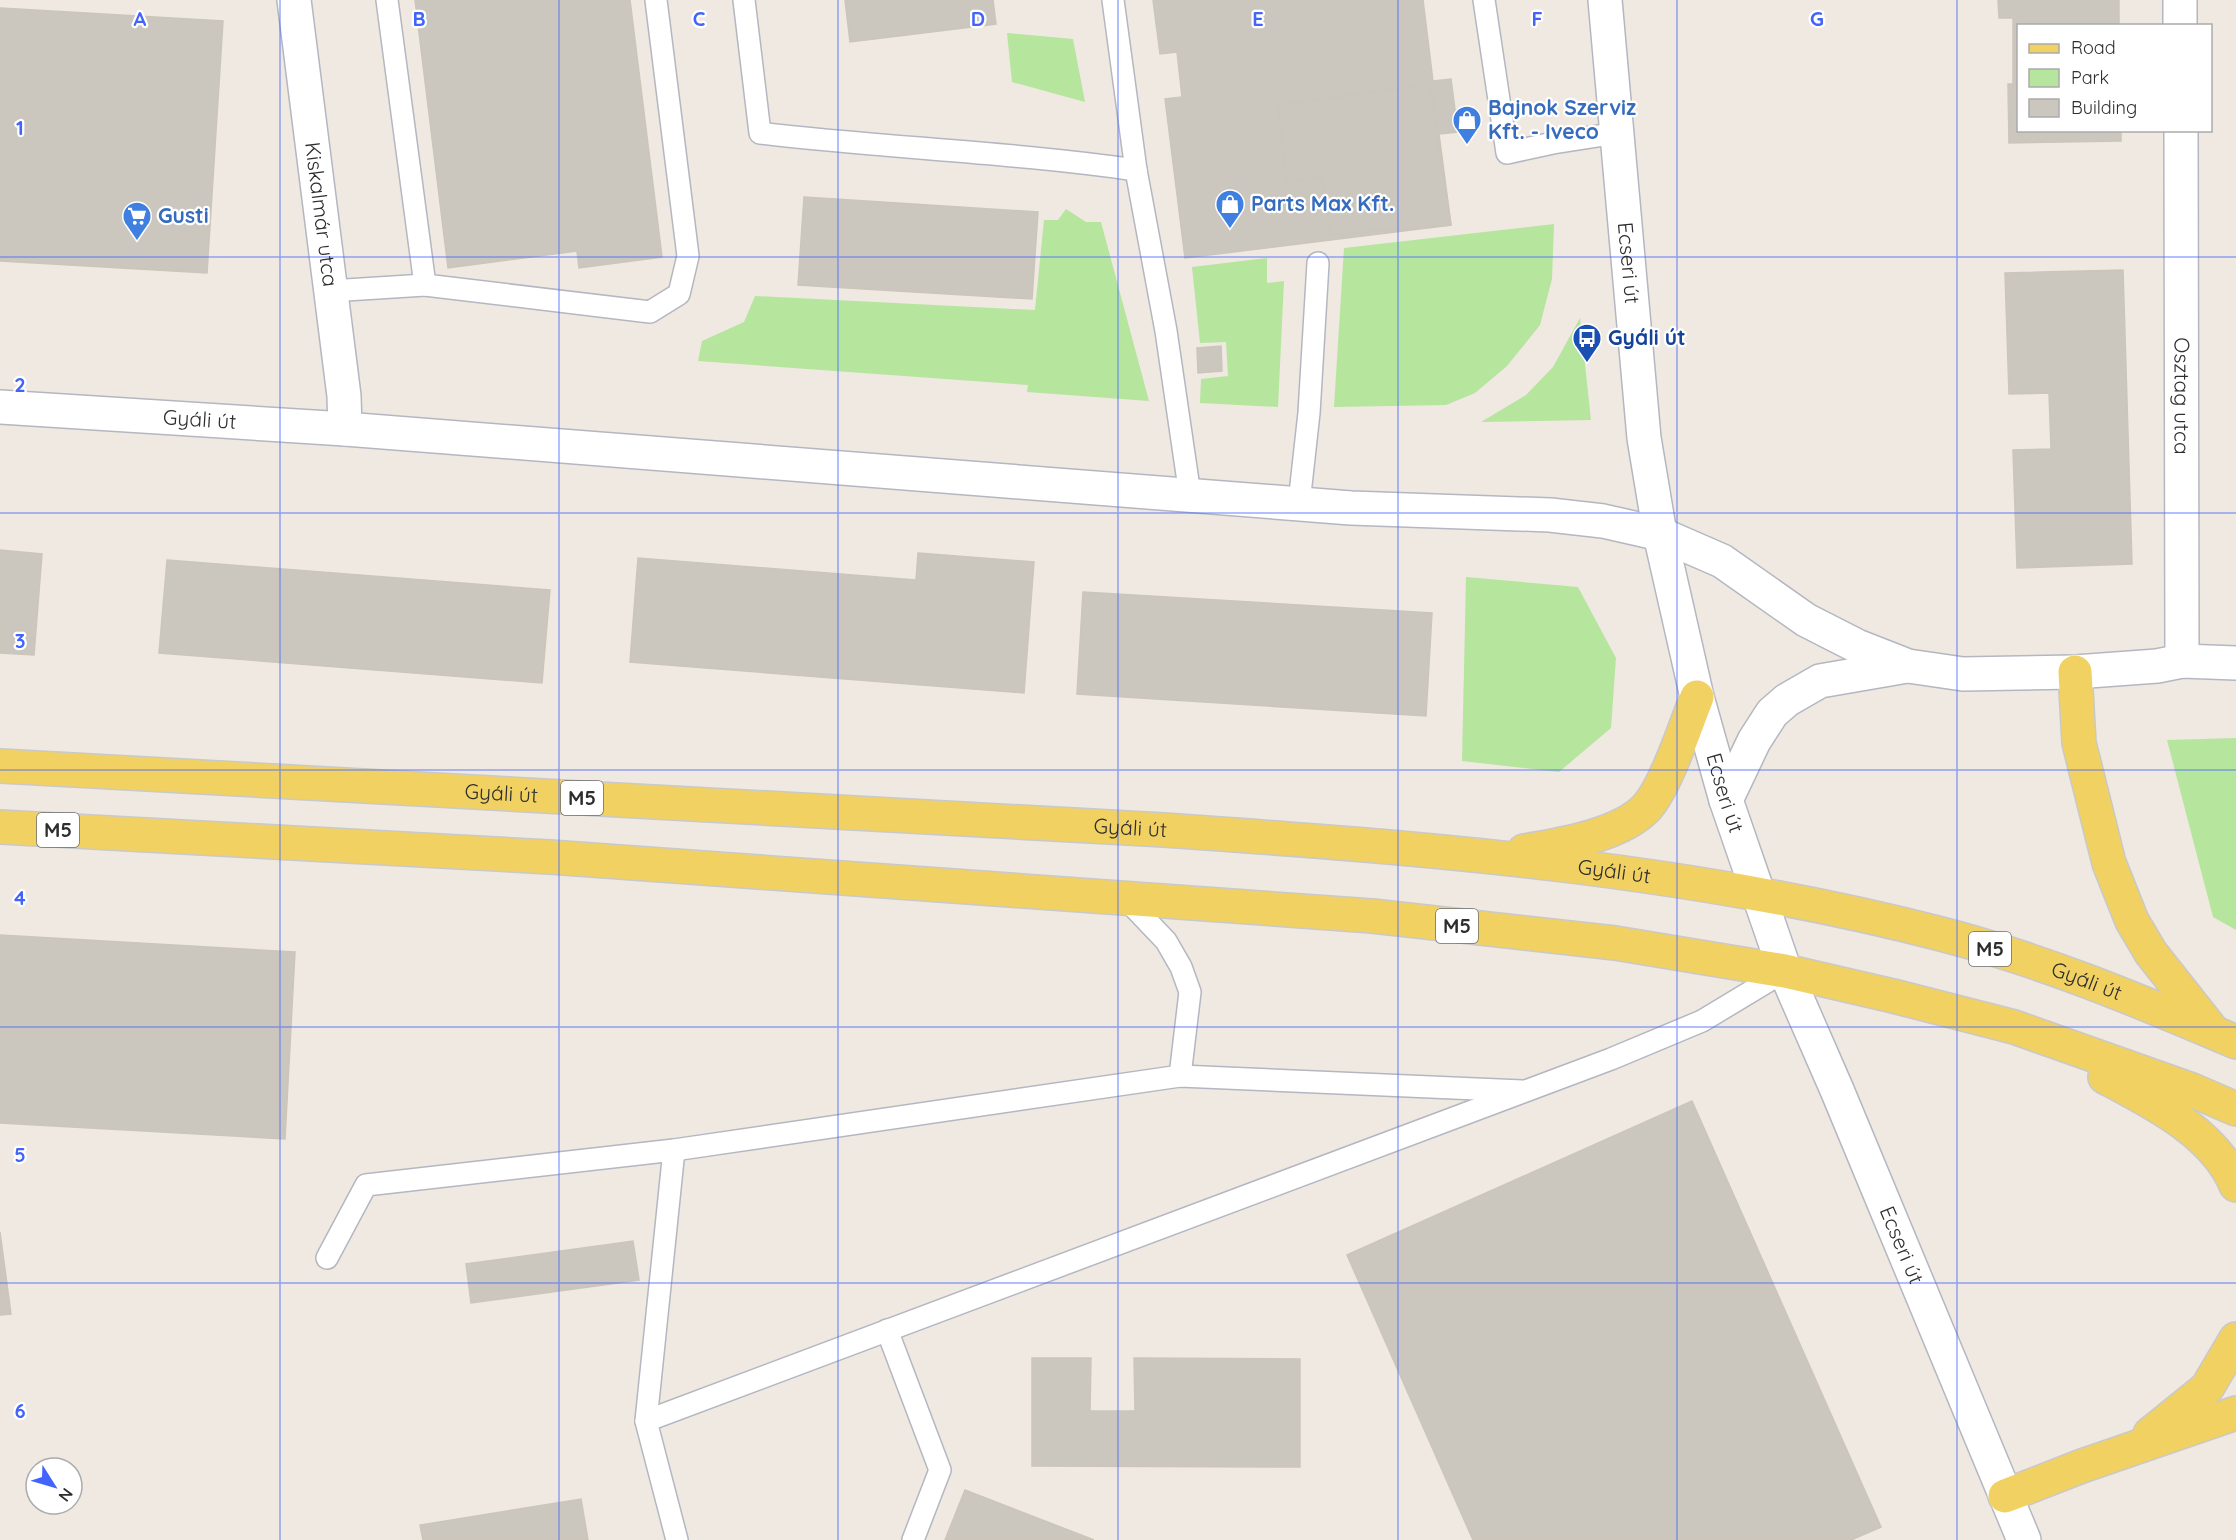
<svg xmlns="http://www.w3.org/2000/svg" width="2236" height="1540" viewBox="0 0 2236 1540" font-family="Quicksand,sans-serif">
<rect width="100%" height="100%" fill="#efe9e1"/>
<g fill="#b6e59e">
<polygon points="1007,33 1073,39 1085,102 1012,82"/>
<polygon points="1066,209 1086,222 1101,222 1149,401 1027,392 1028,385 698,361 702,341 744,322 755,296 1035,310 1044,220 1058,220"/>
<polygon points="1554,224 1552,279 1540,325 1507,366 1475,393 1446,405 1334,407 1344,248"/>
<polygon points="1267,258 1267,283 1284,281 1278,407 1200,403 1201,379 1228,376 1226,342 1200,343 1192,267"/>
<polygon points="1580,318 1591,420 1481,422 1526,395 1553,367"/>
<polygon points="1466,577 1578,587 1616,658 1611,728 1559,772 1462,761"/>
<polygon points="2236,738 2236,930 2213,917 2167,740"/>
</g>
<g fill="#cbc7bf" stroke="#cbc5ba" stroke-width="1.5">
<polygon points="415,0 630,0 662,257 579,268 577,251 448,268"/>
<polygon points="845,0 993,0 996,24 850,42"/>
<polygon points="1153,0 1423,0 1433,81 1451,79 1458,132 1439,134 1451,225 1185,258 1165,99 1182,97 1177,52 1160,54"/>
<polygon points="1998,0 2119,0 2119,26 2018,26 2018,130 2121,130 2121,141 2009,143 2008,84 2013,84 2013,18 1999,18"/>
<polygon points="0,8 223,21 207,273 0,261"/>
<polygon points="1430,84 1451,225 1330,235 1322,177 1287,182 1278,105"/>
<polygon points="804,197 1038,212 1032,299 798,285"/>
<polygon points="2123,270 2132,564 2017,568 2013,450 2051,449 2049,393 2009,394 2005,273"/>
<polygon points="1221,346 1222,371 1198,373 1197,348"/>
<polygon points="0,550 42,554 34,655 0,653"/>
<polygon points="918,553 1034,562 1024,693 630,662 638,558 916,580"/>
<polygon points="167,560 550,590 542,683 159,653"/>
<polygon points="1083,592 1432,613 1426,716 1077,694"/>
<polygon points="0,935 295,952 285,1139 0,1123"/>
<polygon points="1692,1101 1881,1527 1851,1540 1473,1540 1347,1255"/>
<polygon points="0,1232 11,1314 0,1315"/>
<polygon points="633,1241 639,1280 471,1303 466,1264"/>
<polygon points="1032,1358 1091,1358 1090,1411 1135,1411 1134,1358 1300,1359 1300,1467 1032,1466"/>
<polygon points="965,1490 1094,1540 945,1540"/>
<polygon points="581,1499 588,1540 423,1540 420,1525"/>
</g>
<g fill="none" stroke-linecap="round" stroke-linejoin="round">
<g stroke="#b4b7c1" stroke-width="24">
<g id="lane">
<polyline points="387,0 425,285 650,312 679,294 688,256 656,0"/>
<path d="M744,0l16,133c125,15 251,19 376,37"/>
<polyline points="1113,0 1136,170 1166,331 1190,495"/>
<polyline points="1484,0 1507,153 1553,143 1617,133"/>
<polyline points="330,291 425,285"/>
<polyline points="1299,503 1309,413 1318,263"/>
<polyline points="1126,899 1166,941 1181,967 1190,992 1180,1076"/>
<polyline points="674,1150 646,1421 677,1540"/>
<polyline points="327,1258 366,1185 674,1150 1180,1076 1522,1091"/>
<polyline points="887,1330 940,1470 913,1540"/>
<polyline points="646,1421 1611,1059 1702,1021 1785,971"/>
</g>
</g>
<g stroke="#b4b7c1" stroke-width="36">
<g id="street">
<path id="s1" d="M294,0l50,396 1,33"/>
<path id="s2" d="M1605,0l39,438 16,96"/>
<polyline points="2180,0 2180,26"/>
<path id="s3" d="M2181,130l1,531"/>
<polyline points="2075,672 2157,666 2182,661 2236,663"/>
</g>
</g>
<g stroke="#b4b7c1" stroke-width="36">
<g id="secondary">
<path id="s4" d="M0,407l345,22 1006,79 199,7 53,6 57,13 62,27 84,59 51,26 51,20 55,8 112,-2"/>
<path id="s5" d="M1660,534l37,163 29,103 59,171 52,119 187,450"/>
<polyline points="1726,800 1754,741 1772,713 1787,700 1820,681 1907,666"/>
</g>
</g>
<g stroke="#c9c9c9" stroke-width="36">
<g id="primary">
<polyline points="2075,672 2079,743 2109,863 2132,921 2151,953 2211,1029"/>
<path id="s6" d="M0,766l1164,64c260,18 523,38 777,104 101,26 199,67 295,108"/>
<polyline points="0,827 550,857 1372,916 1615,943 1785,971 1893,996 2014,1027 2192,1090 2236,1109"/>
<path d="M1524,851c36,-6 99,-16 124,-45 19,-23 37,-79 49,-109"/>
<path d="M2105,1077c47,25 110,56 131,108"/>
<polyline points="2150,1434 2207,1388 2236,1339"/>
<polyline points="2005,1496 2082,1466 2236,1413"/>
</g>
</g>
<use href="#lane" stroke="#fff" stroke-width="21"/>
<use href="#street" stroke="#fff" stroke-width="33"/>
<use href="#secondary" stroke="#fff" stroke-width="33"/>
<use href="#primary" stroke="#f2d163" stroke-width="33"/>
</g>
<path fill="none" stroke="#4264fb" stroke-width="1.5" stroke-opacity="0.55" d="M280,0v1540M559,0v1540M838,0v1540M1118,0v1540M1398,0v1540M1677,0v1540M1957,0v1540M0,257h2236M0,513h2236M0,770h2236M0,1027h2236M0,1283h2236"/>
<defs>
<g id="shop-pin" transform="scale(1.5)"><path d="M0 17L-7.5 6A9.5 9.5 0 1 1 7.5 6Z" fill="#3f7fe0" stroke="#fff"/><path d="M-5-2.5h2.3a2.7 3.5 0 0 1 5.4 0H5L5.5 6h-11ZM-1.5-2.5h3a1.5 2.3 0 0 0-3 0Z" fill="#fff"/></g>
<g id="supermarket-pin" transform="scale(1.5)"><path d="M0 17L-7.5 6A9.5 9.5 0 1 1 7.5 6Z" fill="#3f7fe0" stroke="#fff"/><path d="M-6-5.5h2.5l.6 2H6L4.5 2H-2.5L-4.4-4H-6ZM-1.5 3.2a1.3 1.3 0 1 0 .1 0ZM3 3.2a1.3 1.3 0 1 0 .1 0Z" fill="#fff"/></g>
<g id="bus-pin" transform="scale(1.5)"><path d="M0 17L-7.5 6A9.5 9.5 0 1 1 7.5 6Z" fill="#1a4fb4" stroke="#fff"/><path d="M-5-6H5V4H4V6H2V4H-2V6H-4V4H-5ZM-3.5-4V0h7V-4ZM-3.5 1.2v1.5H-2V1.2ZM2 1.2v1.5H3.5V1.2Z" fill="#fff"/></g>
</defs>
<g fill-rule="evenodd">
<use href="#shop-pin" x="1467" y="120"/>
<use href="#shop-pin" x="1230" y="204"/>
<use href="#supermarket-pin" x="137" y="216"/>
<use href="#bus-pin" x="1587" y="338"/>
</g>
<g text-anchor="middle" stroke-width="4.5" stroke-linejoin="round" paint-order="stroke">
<g fill="#fff" stroke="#6d6d6d" stroke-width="1.5">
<rect x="561" y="781" width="42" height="34" rx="4.5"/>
<rect x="37" y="813" width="42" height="34" rx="4.5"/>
<rect x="1436" y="909" width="42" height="34" rx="4.5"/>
<rect x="1969" y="932" width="42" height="34" rx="4.5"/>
</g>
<g font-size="20" font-weight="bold" fill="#2e2e2e">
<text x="582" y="805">M5</text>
<text x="58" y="837">M5</text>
<text x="1457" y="933">M5</text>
<text x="1990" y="956">M5</text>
</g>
<g font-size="21" font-weight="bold" fill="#366cbe" stroke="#fff" text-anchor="start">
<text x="1488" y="115">Bajnok Szerviz<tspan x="1488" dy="24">Kft. - Iveco</tspan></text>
<text x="1251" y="211">Parts Max Kft.</text>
<text x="158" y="223">Gusti</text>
</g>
<g font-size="21" fill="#2e2e2e" stroke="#fff">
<text dy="7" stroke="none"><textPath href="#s1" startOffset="216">Kiskalmár utca</textPath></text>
<text dy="7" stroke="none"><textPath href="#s2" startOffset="264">Ecseri út</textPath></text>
<text dy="7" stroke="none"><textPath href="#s3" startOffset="266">Osztag utca</textPath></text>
<text dy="7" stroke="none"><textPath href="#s4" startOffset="200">Gyáli út</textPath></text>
<text dy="7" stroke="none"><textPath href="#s5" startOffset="267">Ecseri út</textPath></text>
<text dy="7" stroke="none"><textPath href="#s6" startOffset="502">Gyáli út</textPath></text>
<text dy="7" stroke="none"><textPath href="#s6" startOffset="1132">Gyáli út</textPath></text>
<text dy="7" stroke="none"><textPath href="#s6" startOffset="1618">Gyáli út</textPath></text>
<text dy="7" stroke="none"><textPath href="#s6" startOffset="2104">Gyáli út</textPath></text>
<text dy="7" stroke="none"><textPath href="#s5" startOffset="753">Ecseri út</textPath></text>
</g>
<g font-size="21" font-weight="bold" fill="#164399" stroke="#fff" text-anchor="start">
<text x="1608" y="345">Gyáli út</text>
</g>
</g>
<g font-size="20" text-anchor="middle" font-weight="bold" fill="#4264fb" stroke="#fff" stroke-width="4.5" stroke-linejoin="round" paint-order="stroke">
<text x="140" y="26">A</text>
<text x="419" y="26">B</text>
<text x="699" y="26">C</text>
<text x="978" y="26">D</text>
<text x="1258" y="26">E</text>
<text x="1537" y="26">F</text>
<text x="1817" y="26">G</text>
<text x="20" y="135">1</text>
<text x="20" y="392">2</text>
<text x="20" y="648">3</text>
<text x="20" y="905">4</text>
<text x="20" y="1162">5</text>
<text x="20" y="1418">6</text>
</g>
<rect x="2017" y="24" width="195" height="108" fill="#ffffff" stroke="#ababab" stroke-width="1.5"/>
<rect x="2029" y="44" width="30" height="9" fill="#f2d163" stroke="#ababab" stroke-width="1.5"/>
<text x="2071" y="54" font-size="18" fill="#2e2e2e">Road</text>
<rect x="2029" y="69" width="30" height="18" fill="#b6e59e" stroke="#ababab" stroke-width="1.5"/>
<text x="2071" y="84" font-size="18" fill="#2e2e2e">Park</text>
<rect x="2029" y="99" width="30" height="18" fill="#cbc7bf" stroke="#ababab" stroke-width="1.5"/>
<text x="2071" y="114" font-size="18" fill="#2e2e2e">Building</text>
<g transform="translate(54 1486) rotate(127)"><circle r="28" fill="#ffffff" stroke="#ababab" stroke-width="1.5"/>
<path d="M0-4.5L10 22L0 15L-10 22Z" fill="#4264fb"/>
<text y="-9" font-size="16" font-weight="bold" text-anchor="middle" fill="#2e2e2e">N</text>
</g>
</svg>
